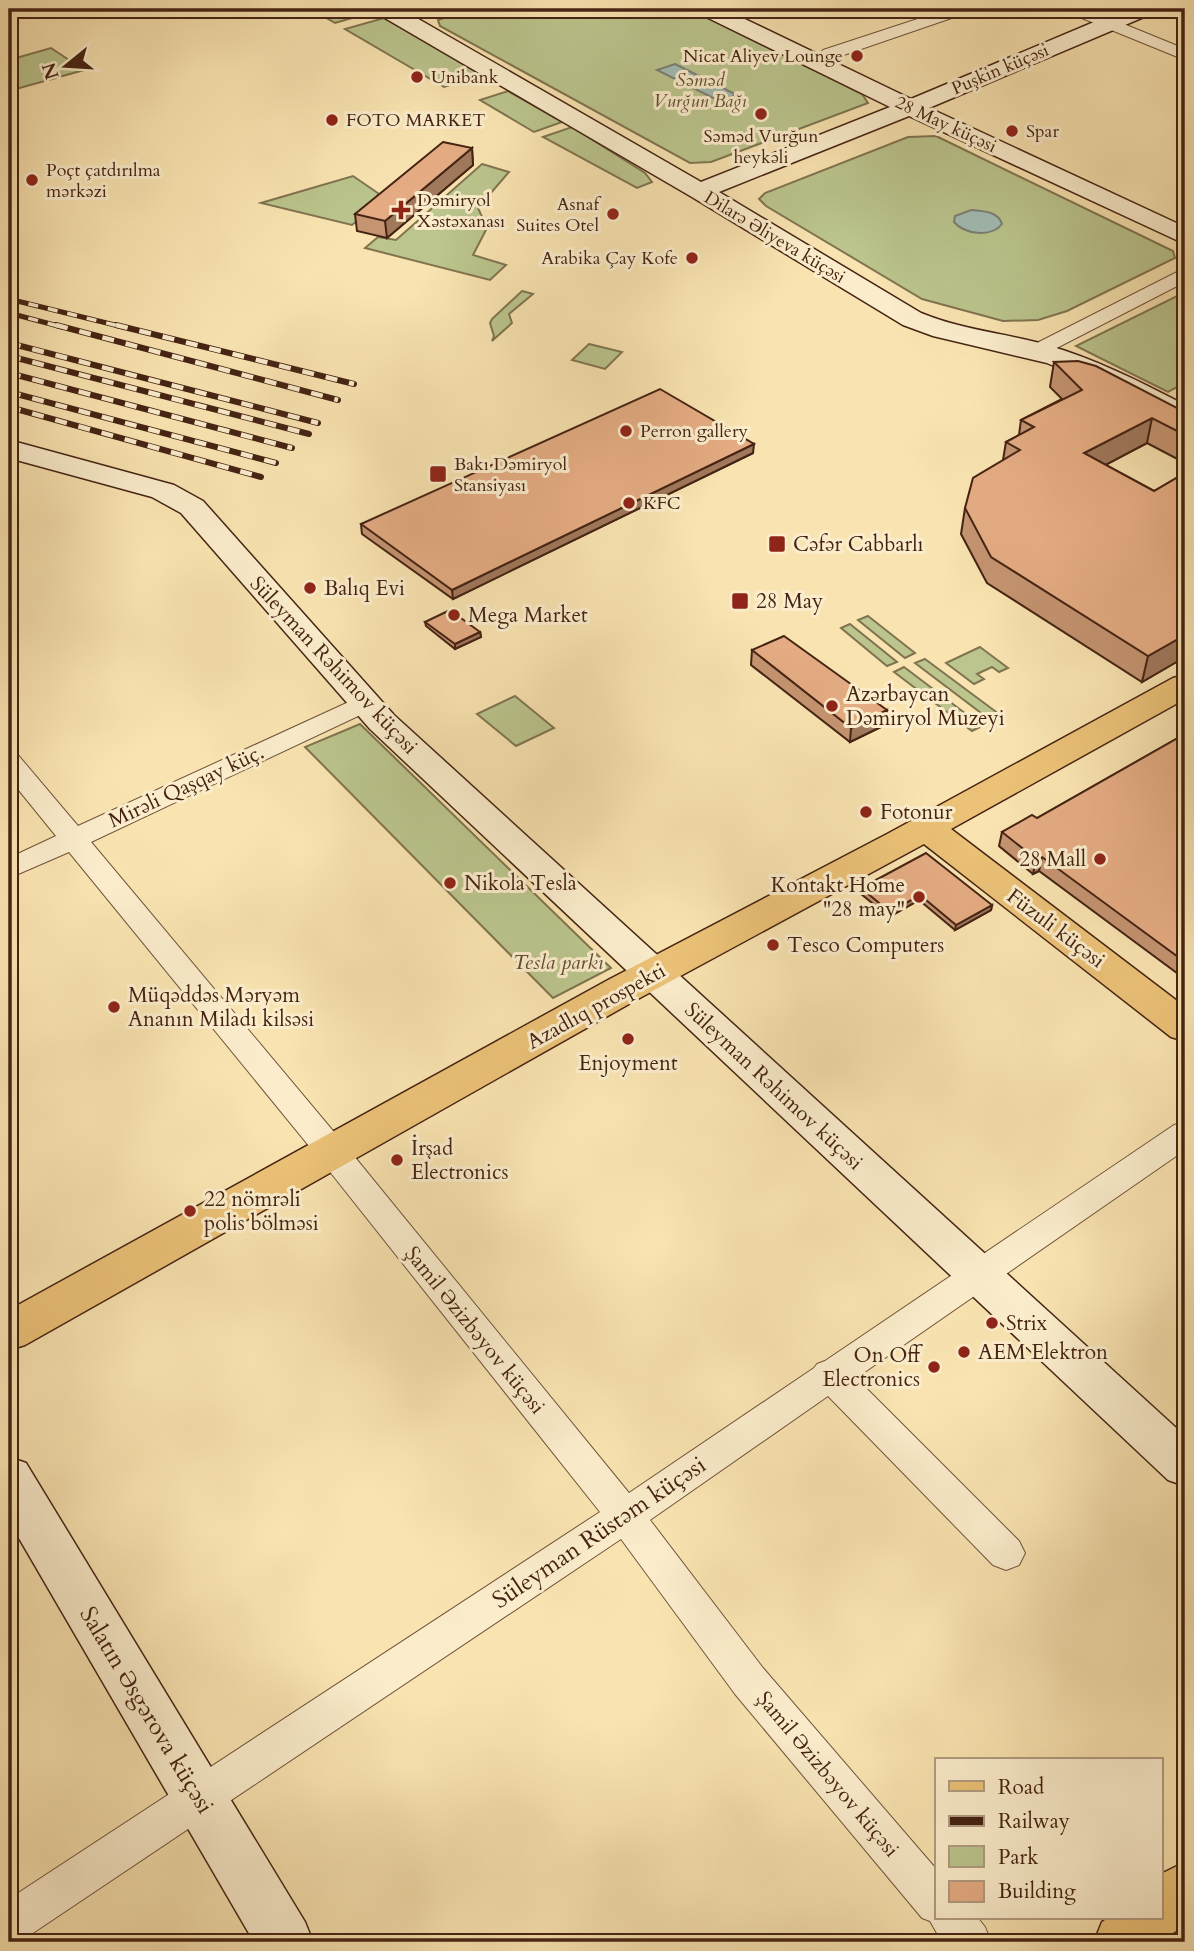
<svg xmlns="http://www.w3.org/2000/svg" width="1194" height="1951" viewBox="0 0 1194 1951" font-family="Cardo,serif">
<rect width="100%" height="100%" fill="#f9e4b1"/>
<filter id="stains"><feTurbulence type="fractalNoise" baseFrequency=".00286" numOctaves="4"/><feColorMatrix values="0 0 0 0 .2 0 0 0 0 .09 0 0 0 0 .02 0 0 0 .5 -.17"/></filter>
<radialGradient id="worn" r=".72"><stop offset=".6" stop-color="#630" stop-opacity="0"/><stop offset="1" stop-color="#630" stop-opacity=".3"/></radialGradient>
<g fill="#bbc58d" stroke="#807450" stroke-width="2">
<polygon points="311,9 367,9 373,12 335,23"/>
<polygon points="469,9 694,9 862,94 868,103 711,162 690,163 440,26 438,20"/>
<polygon points="384,18 484,74 444,87 345,29"/>
<polygon points="51,48 84,70 9,91 9,60"/>
<polygon points="508,91 562,122 534,132 480,100"/>
<polygon points="572,127 645,173 652,182 637,188 543,137"/>
<polygon points="936,136 1173,251 1175,258 1067,311 1038,320 1003,321 922,299 766,206 759,199 765,193 908,137"/>
<polygon points="482,164 509,172 478,208 487,228 473,255 506,265 490,280 365,248 378,237 396,240"/>
<polygon points="353,176 385,198 352,225 261,203"/>
<polygon points="522,291 533,294 509,314 512,323 492,341 494,336 490,323 492,319"/>
<polygon points="1185,292 1185,383 1168,392 1076,346"/>
<polygon points="589,344 622,352 605,369 572,360"/>
<polygon points="868,616 915,653 905,658 858,620"/>
<polygon points="850,624 897,662 887,666 841,628"/>
<polygon points="980,647 1008,668 999,672 992,667 977,674 984,679 974,684 946,663"/>
<polygon points="925,659 1003,717 993,722 915,663"/>
<polygon points="904,667 982,726 972,731 894,672"/>
<polygon points="515,696 554,728 516,746 477,714"/>
<polygon points="360,724 611,968 553,998 305,747"/>
</g>
<g fill="#a1bcb5" stroke="#7c7f74" stroke-width="2">
<polygon points="675,64 737,95 719,101 657,70"/>
<path d="M971,210c12,1 27,1 31,14 -11,14 -38,10 -48,-2l1,-6z"/>
</g>
<g fill="none" stroke-linecap="round" stroke-linejoin="round">
<g stroke="#72533a" stroke-width="2">
<g id="street">
<polygon points="948,9 971,9 969,12 835,58 823,58 820,54 823,50"/>
<polygon points="1065,9 1087,9 1185,49 1185,60 1067,12"/>
<polygon points="1185,268 1185,282 1043,355 1029,355 1025,351 1029,347"/>
<polygon points="364,695 373,697 377,703 373,709 91,842 349,1150 629,1493 814,1368 817,1364 825,1361 1174,1125 1185,1122 1185,1150 856,1378 1019,1541 1025,1553 1019,1565 1006,1570 993,1565 828,1396 650,1520 763,1668 937,1870 937,1918 978,1918 985,1927 991,1942 942,1942 930,1921 922,1918 735,1694 621,1539 24,1939 9,1942 9,1899 600,1512 327,1168 69,852 9,878 9,858 56,836 9,778 9,753 18,755 78,826"/>
</g>
</g>
<g stroke="#452313" stroke-width="3">
<g id="secondary">
<path d="M375,9h26l300,173 189,-75 -190,-93 -2,-5h26l187,90 214,-90h28l-2,5 -222,94 256,119v17l-276,-128 -190,76 202,121c41,17 84,20 126,32 48,14 94,37 138,60v19l-138,-61 -114,-27 -30,-11 -211,-128 -314,-183z"/>
<polygon points="9,440 174,485 203,501 394,715 1185,1436 1185,1486 1168,1480 370,729 181,513 152,497 9,458"/>
<polygon points="9,1457 26,1463 305,1922 313,1942 254,1942 9,1521"/>
</g>
</g>
<g stroke="#452313" stroke-width="3">
<g id="primary">
<polygon points="1185,675 1185,699 951,829 1185,1007 1185,1041 1171,1037 924,844 636,1000 25,1345 9,1350 9,1310 608,980 889,833 1173,678"/>
<polygon points="1185,1862 1185,1925 1173,1933 1165,1942 1094,1942 1102,1922 1108,1918 1161,1918 1161,1874"/>
</g>
</g>
<use href="#street" fill="#fbedcc" fill-rule="evenodd"/>
<use href="#secondary" fill="#fbedcc" fill-rule="evenodd"/>
<use href="#primary" fill="#ecc278" fill-rule="evenodd"/>
<g stroke="#452313" stroke-width="5">
<g id="rail-far1">
<polyline points="9,299 123,327"/>
<polyline points="9,313 62,327"/>
</g>
</g>
<g stroke="#452313" stroke-width="6">
<g id="rail">
<polyline points="56,325 338,400"/>
<polyline points="116,325 354,384"/>
<polyline points="9,343 318,423"/>
<polyline points="9,356 309,434"/>
<polyline points="9,373 292,448"/>
<polyline points="9,392 276,463"/>
<polyline points="9,407 261,477"/>
</g>
</g>
<use href="#rail-far1" stroke="#fbedcc" stroke-width="3.5" stroke-dasharray="10" stroke-linecap="butt"/>
<use href="#rail" stroke="#fbedcc" stroke-width="4.5" stroke-dasharray="12" stroke-linecap="butt"/>
</g>
<g fill="#c59471" stroke="#452313" stroke-width="2">
<polygon points="472,148 473,165 387,238 357,231 355,214"/>
<polygon points="1054,362 1185,412 1185,463 1147,443 1105,465 1154,491 1185,473 1185,657 1142,682 987,583 961,534 965,508 1003,460 1006,442 1019,435 1021,420 1062,399 1050,387"/>
<polygon points="753,453 453,599 362,534 361,524"/>
<polygon points="425,622 480,632 481,637 455,649 426,626"/>
<polygon points="752,650 885,725 850,742 751,665"/>
<polygon points="1185,734 1185,979 1039,871 1033,874 999,846 1002,832 1037,818"/>
<polygon points="861,888 992,905 991,910 955,930 919,900 889,917 860,893"/>
</g>
<g fill="#a0785c" stroke="#452313" stroke-width="2">
<polygon points="472,148 473,165 387,238 385,221"/>
<polygon points="1152,418 1147,443 1079,479 1084,453"/>
<polygon points="754,444 753,453 453,599 452,590"/>
<polygon points="480,632 481,637 455,649 455,644"/>
<polygon points="1185,635 1185,657 1142,682 1148,656"/>
<polygon points="887,710 885,725 850,742 851,728"/>
<polygon points="1042,857 1039,871 1033,874 1036,859"/>
<polygon points="920,895 919,900 889,917 890,912"/>
<polygon points="992,905 991,910 955,930 956,925"/>
</g>
<g fill="#e5ac83" stroke="#452313" stroke-width="2">
<polygon points="443,142 472,148 385,221 355,214"/>
<polygon points="1078,361 1096,366 1185,412 1185,435 1152,418 1084,453 1154,491 1185,473 1185,635 1148,656 991,557 965,508 973,478 1020,450 1006,442 1034,427 1021,420 1082,390 1054,362"/>
<polygon points="660,389 754,444 452,590 361,524"/>
<polygon points="450,610 480,632 455,644 425,622"/>
<polygon points="784,636 887,710 851,728 752,650"/>
<polygon points="1185,734 1185,962 1042,857 1036,859 1002,832 1032,815 1037,818"/>
<polygon points="926,853 992,905 956,925 920,895 890,912 861,888"/>
</g>
<g fill="#8f2418" stroke="#fbedcc" stroke-width="2.5">
<circle cx="857" cy="56" r="7"/>
<circle cx="417" cy="77" r="7"/>
<circle cx="761" cy="114" r="7"/>
<circle cx="332" cy="120" r="7"/>
<circle cx="1012" cy="131" r="7"/>
<circle cx="32" cy="180" r="7"/>
<path d="M397.5 199.5h7v7h7v7h-7v7h-7v-7h-7v-7h7z"/>
<circle cx="613" cy="214" r="7"/>
<circle cx="692" cy="258" r="7"/>
<circle cx="626" cy="431" r="7"/>
<rect x="429" y="465" width="18" height="18" rx="3.5"/>
<circle cx="629" cy="503" r="7"/>
<rect x="768" y="535" width="18" height="18" rx="3.5"/>
<circle cx="310" cy="588" r="7"/>
<rect x="731" y="592" width="18" height="18" rx="3.5"/>
<circle cx="454" cy="615" r="7"/>
<circle cx="832" cy="706" r="7"/>
<circle cx="866" cy="812" r="7"/>
<circle cx="1100" cy="859" r="7"/>
<circle cx="450" cy="883" r="7"/>
<circle cx="919" cy="897" r="7"/>
<circle cx="773" cy="945" r="7"/>
<circle cx="114" cy="1007" r="7"/>
<circle cx="628" cy="1039" r="7"/>
<circle cx="397" cy="1160" r="7"/>
<circle cx="190" cy="1211" r="7"/>
<circle cx="992" cy="1323" r="7"/>
<circle cx="964" cy="1352" r="7"/>
<circle cx="934" cy="1367" r="7"/>
</g>
<g text-anchor="middle" stroke-width="6" stroke-linejoin="round" paint-order="stroke">
<g font-size="18" fill="#452313" stroke="#fbedcc" text-anchor="start">
<text x="843" y="62" text-anchor="end">Nicat Aliyev Lounge</text>
<text x="431" y="83">Unibank</text>
<text x="346" y="126">FOTO MARKET</text>
<text x="1026" y="137">Spar</text>
<text x="761" y="142" text-anchor="middle">Səməd Vurğun<tspan x="761" dy="21">heykəli</tspan></text>
<text x="46" y="176">Poçt çatdırılma<tspan x="46" dy="21">mərkəzi</tspan></text>
<text x="417" y="206">Dəmiryol<tspan x="417" dy="21">Xəstəxanası</tspan></text>
<text x="599" y="210" text-anchor="end">Asnaf<tspan x="599" dy="21">Suites Otel</tspan></text>
<text x="678" y="264" text-anchor="end">Arabika Çay Kofe</text>
<text x="640" y="437">Perron gallery</text>
<text x="454" y="470">Bakı Dəmiryol<tspan x="454" dy="21">Stansiyası</tspan></text>
<text x="643" y="509">KFC</text>
</g>
<g font-size="18" fill="#452313" stroke="#fbedcc">
<text transform="translate(1000 69) rotate(-23)" y="6">Puşkin küçəsi</text>
<text transform="translate(946 124) rotate(25)" y="6">28 May küçəsi</text>
<text transform="translate(775 237) rotate(31)" y="6">Dilarə Əliyeva küçəsi</text>
</g>
<g font-size="18" font-style="italic" fill="#624c32" stroke="#fbedcc">
<text x="700" y="86">Səməd<tspan x="700" dy="21">Vurğun Bağı</tspan></text>
</g>
<g font-size="21" fill="#452313" stroke="#fbedcc" text-anchor="start">
<text x="793" y="551">Cəfər Cabbarlı</text>
<text x="324" y="595">Balıq Evi</text>
<text x="756" y="608">28 May</text>
<text x="468" y="622">Mega Market</text>
<text x="846" y="701">Azərbaycan<tspan x="846" dy="24">Dəmiryol Muzeyi</tspan></text>
<text x="880" y="819">Fotonur</text>
<text x="1086" y="866" text-anchor="end">28 Mall</text>
<text x="464" y="890">Nikola Tesla</text>
<text x="905" y="892" text-anchor="end">Kontakt Home<tspan x="905" dy="24">"28 may"</tspan></text>
<text x="787" y="952">Tesco Computers</text>
<text x="128" y="1002">Müqəddəs Məryəm<tspan x="128" dy="24">Ananın Miladı kilsəsi</tspan></text>
<text x="628" y="1070" text-anchor="middle">Enjoyment</text>
<text x="411" y="1155">İrşad<tspan x="411" dy="24">Electronics</tspan></text>
<text x="204" y="1206">22 nömrəli<tspan x="204" dy="24">polis bölməsi</tspan></text>
<text x="1006" y="1330">Strix</text>
<text x="978" y="1359">AEM Elektron</text>
<text x="920" y="1362" text-anchor="end">On Off<tspan x="920" dy="24">Electronics</tspan></text>
</g>
<g font-size="21" fill="#452313" stroke="#fbedcc">
<text transform="translate(334 665) rotate(47)" y="7">Süleyman Rəhimov küçəsi</text>
<text transform="translate(186 786) rotate(-25)" y="7">Mirəli Qaşqay küç.</text>
<text transform="translate(1056 928) rotate(37)" y="7">Füzuli küçəsi</text>
<text transform="translate(596 1006) rotate(-29)" y="7">Azadlıq prospekti</text>
<text transform="translate(774 1086) rotate(43)" y="7">Süleyman Rəhimov küçəsi</text>
<text transform="translate(475 1330) rotate(51)" y="7">Şamil Əzizbəyov küçəsi</text>
<text transform="translate(828 1774) rotate(50)" y="7">Şamil Əzizbəyov küçəsi</text>
</g>
<g font-size="21" font-style="italic" fill="#624c32" stroke="#fbedcc">
<text x="558" y="969">Tesla parkı</text>
</g>
<g font-size="24" fill="#452313" stroke="#fbedcc">
<text transform="translate(599 1532) rotate(-34)" y="8">Süleyman Rüstəm küçəsi</text>
<text transform="translate(147 1710) rotate(59)" y="8">Salatın Əsgərova küçəsi</text>
</g>
</g>
<rect width="1194" height="1951" fill="none" stroke="#f9e4b1" stroke-width="35"/>
<rect x="10" y="10" width="1173" height="1930" fill="none" stroke="#452313" stroke-width="3.5"/>
<rect x="18" y="18" width="1159" height="1916" fill="none" stroke="#452313" stroke-width="2"/>
<rect x="935" y="1758" width="228" height="161" fill="#fbedcc" stroke="#b29c82" stroke-width="2"/>
<rect x="949" y="1781" width="35" height="10" fill="#ecc278" stroke="#b29c82" stroke-width="2"/>
<text x="998" y="1794" font-size="21" fill="#452313">Road</text>
<rect x="949" y="1816" width="35" height="10" fill="#452313" stroke="#b29c82" stroke-width="2"/>
<text x="998" y="1828" font-size="21" fill="#452313">Railway</text>
<rect x="949" y="1846" width="35" height="21" fill="#bbc58d" stroke="#b29c82" stroke-width="2"/>
<text x="998" y="1864" font-size="21" fill="#452313">Park</text>
<rect x="949" y="1881" width="35" height="21" fill="#e5ac83" stroke="#b29c82" stroke-width="2"/>
<text x="998" y="1898" font-size="21" fill="#452313">Building</text>
<g transform="translate(66 66) rotate(252)" stroke="#fbedcc" stroke-width="5" paint-order="stroke">
<path d="M0-5L12 26L0 18L-12 26Z" fill="#452313"/>
<text y="-10" font-size="19" font-weight="bold" text-anchor="middle" fill="#452313">N</text>
</g>
<rect width="100%" height="100%" filter="url(#stains)"/>
<rect width="100%" height="100%" fill="url(#worn)"/>
</svg>
